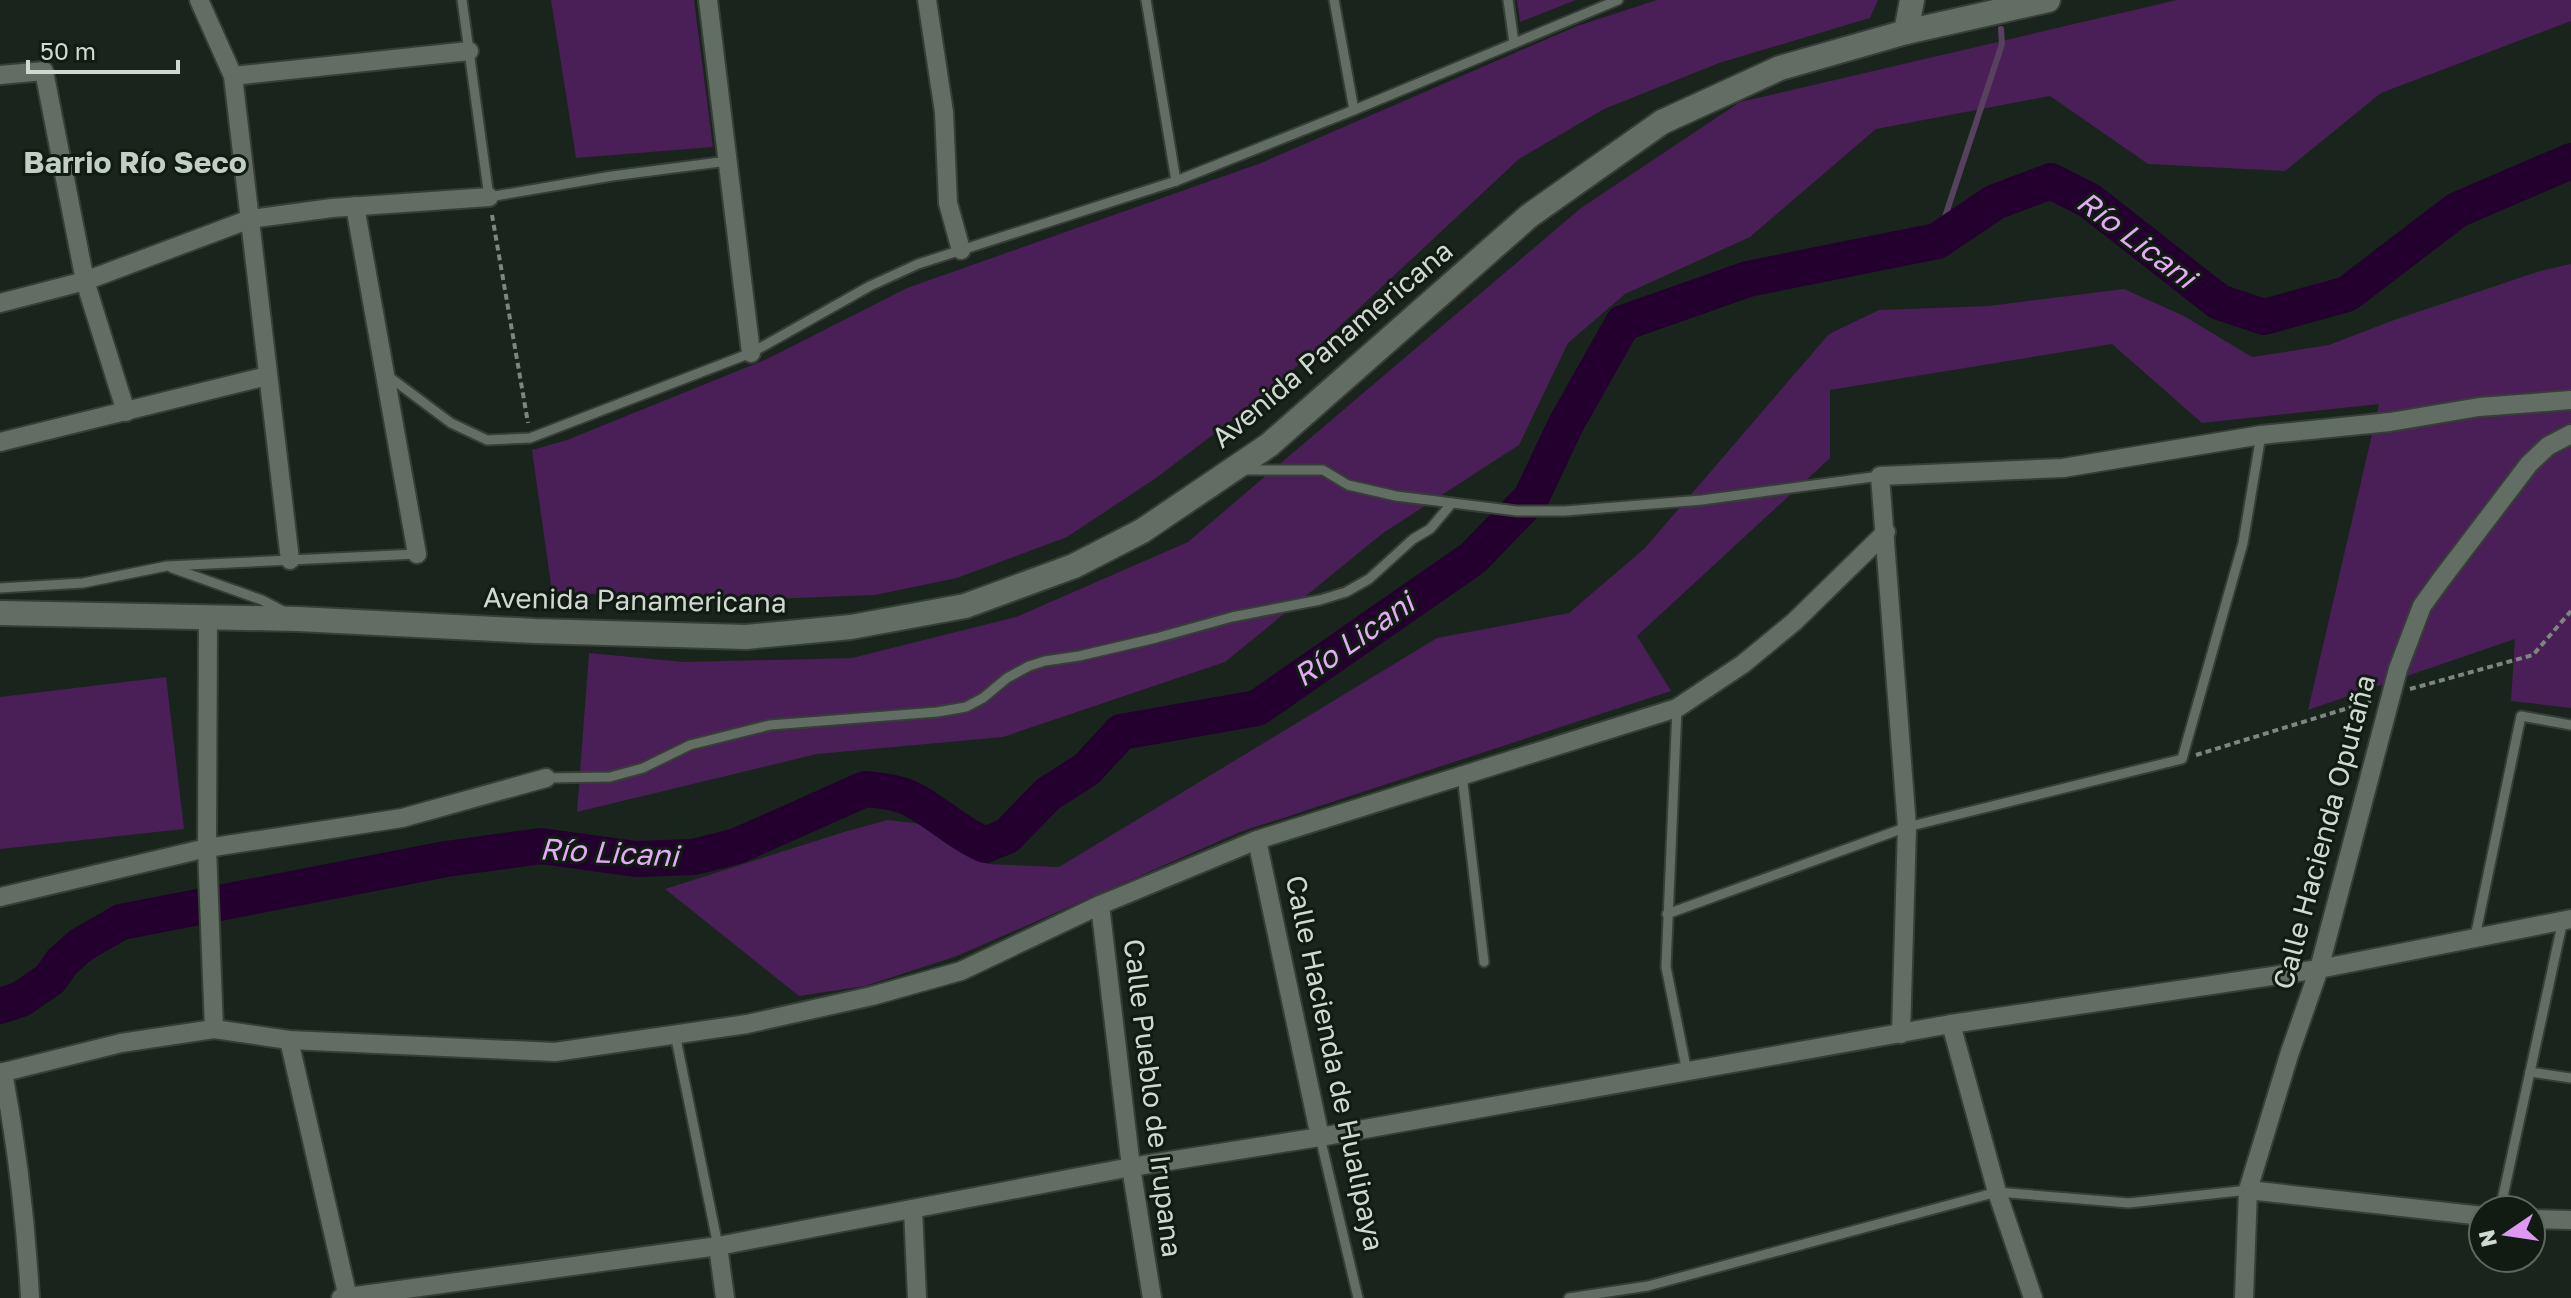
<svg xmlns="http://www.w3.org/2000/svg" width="2571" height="1298" viewBox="0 0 2571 1298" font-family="'Golos Text',sans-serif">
<rect width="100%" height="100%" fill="#19241c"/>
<g fill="#4a1e57">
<polygon points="551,0 694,0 713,147 576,158"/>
<polygon points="1517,0 1576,0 1520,22"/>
<polygon points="1657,0 1878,0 1870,18 1719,63 1604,109 1519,159 1268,393 1156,478 1067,537 957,578 875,595 743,600 552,592 532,450 567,440 767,359 907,288 1261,163 1577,26"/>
<polygon points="2177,0 2571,0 2571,21 2381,93 2285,171 2148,164 2050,96 1876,129 1750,237 1625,294 1568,343 1519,445 1383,533 1225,662 1003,737 817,754 577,812 589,653 684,662 852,658 1016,617 1188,542 1581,208 1740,102"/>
<polygon points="2571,264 2571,708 2511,701 2515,639 2308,710 2379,404 2202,423 2112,344 1830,390 1830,458 1637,636 1671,691 1240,832 957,956 865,986 799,996 665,889 844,832 888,820 922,824 988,864 1059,867 1437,638 1569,613 1645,548 1829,334 1879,310 1989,306 2124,289 2184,316 2252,357 2329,345 2394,320 2540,271"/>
<polygon points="166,677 184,829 0,849 0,697"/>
</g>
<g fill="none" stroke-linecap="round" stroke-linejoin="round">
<polyline stroke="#57415e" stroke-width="6" points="1937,241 2002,44 2001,29"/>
<path stroke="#23002d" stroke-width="36" d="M0,1006l21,-7 29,-20 12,-17 19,-17 40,-23 325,-63 95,-13 95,13 58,-2 43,-11 128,-57c17,2 35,3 50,12 24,13 44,33 70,44l22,-9 41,-42 39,-25 34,-37 136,-24 216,-150 58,-60 35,-74 57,-101 125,-44 189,-38 58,-39 56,-21 39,20 129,101 45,15 83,-23 110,-84 114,-49"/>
<g stroke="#363e37" stroke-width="13">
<g id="lane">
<polyline points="462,0 489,197 612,176 728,161"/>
<polyline points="1146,0 1176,181"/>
<polyline points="1334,0 1354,110"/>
<polyline points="1508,0 1514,43"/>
<polyline points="388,376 451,423 487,440 530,438 751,353 870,286 918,264 1176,181 1354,110 1618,0"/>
<polyline points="1242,470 1323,470 1348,485 1396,496 1517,511 1565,511 1702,500 1880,476"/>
<polyline points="172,568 262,600 285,612"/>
<polyline points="0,588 83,583 167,566 417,554"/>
<polyline points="1677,708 1666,967 1687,1072"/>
<polyline points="1462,775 1484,962"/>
<polyline points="546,778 610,777 643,768 690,745 770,725 937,712 966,707 983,698 1007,678 1029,666 1045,661 1079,656 1156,638 1232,617 1320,600 1346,592 1369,579 1413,539 1430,529 1452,503"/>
<polyline points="1667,914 1907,827 2182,759 2243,543 2261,435"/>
<polyline points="2475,937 2521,716 2571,725"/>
<polyline points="675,1034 718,1246"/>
<polyline points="2530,1072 2571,1078"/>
<polyline points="1320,1137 1358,1298"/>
<polyline points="2500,1210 2563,920"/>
<polyline points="1569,1298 1648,1286 1997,1192 2129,1203 2248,1190"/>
</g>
</g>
<g stroke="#363e37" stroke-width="22">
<g id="street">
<polyline points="199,0 233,76 290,560"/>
<polyline points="708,0 751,353"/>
<polyline points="927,0 944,112 948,203 961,250"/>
<polyline points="0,75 44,71 85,281 126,412"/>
<polyline points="233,76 469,51"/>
<polyline points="355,206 417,554"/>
<polyline points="0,303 85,281 250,219 332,208 489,197"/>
<polyline points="0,442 267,376"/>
<polyline points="208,617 207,848 214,1029"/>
<polyline points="1257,840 1320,1137"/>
<polyline points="0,897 207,848 402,818 546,778"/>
<polyline points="1100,905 1131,1167 1152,1298"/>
<polyline points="1951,1024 1997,1192 2033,1298"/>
<polyline points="1901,1034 1907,827 1880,476 2063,468 2261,435 2390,422 2479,407 2571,400"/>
<polyline points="289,1040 348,1298"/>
<path d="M3,1072c14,75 23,149 27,226"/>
<polyline points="0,1073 121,1043 214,1029 289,1040 555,1052 747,1024 872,996 961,971 1100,905 1257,840 1677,708 1743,664 1794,622 1886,532"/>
<polyline points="2248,1190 2483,1216"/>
<polyline points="913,1209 917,1298"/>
<polyline points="2531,1219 2571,1220"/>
<polyline points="718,1246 725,1298"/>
<polyline points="341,1298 718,1246 1131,1167 1320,1137 1951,1024 2319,969 2571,919"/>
<polyline points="2244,1298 2248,1190 2289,1055 2319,969 2398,669 2422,606 2440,581 2529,464 2548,446 2571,434"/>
</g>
</g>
<g stroke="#363e37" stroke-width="28">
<g id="secondary">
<polyline points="1906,32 1912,0"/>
<polyline points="0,613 298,619 535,631 746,637 851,627 965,606 1074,566 1142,531 1269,445 1529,216 1662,122 1780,68 1906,32 2048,0"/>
</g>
</g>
<g stroke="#7d867f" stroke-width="4" stroke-dasharray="6 4" stroke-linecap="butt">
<polyline points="492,215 528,423"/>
<polyline points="2410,689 2533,655 2571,611"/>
<polyline points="2196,755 2371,701"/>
</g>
<use href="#lane" stroke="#626e64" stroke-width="9"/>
<use href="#street" stroke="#626e64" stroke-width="18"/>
<use href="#secondary" stroke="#626e64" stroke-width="24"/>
</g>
<g text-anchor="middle" stroke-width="6" stroke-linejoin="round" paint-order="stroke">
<g font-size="28" fill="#d1d8d2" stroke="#101b12">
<text transform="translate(1332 344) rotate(-40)" y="10">Avenida Panamericana</text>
<text transform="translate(635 600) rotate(1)" y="10">Avenida Panamericana</text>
<text transform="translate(2324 832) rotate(-75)" y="10">Calle Hacienda Oputaña</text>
<text transform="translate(1335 1063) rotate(78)" y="10">Calle Hacienda de Hualipaya</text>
<text transform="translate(1153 1098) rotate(83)" y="10">Calle Pueblo de Irupana</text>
</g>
<g font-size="30" font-weight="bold" fill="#c1cfc4" stroke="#101b12">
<text x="135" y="173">Barrio Río Seco</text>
</g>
<g font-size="30" font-style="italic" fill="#e3abf4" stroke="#101b12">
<text transform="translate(2136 240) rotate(37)" y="10">Río Licani</text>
<text transform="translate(1354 640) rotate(-35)" y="10">Río Licani</text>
<text transform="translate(609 853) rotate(3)" y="10">Río Licani</text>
</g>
</g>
<g transform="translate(2507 1234) rotate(257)"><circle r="38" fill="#101b12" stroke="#5d675f" stroke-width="2"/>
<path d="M0-6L14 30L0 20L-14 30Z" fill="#de98f3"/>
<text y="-12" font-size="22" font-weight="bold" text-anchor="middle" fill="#d1d8d2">N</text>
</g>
<path d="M28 60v12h150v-12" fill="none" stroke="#d1d8d2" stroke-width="4"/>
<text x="40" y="60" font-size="24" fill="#d1d8d2" stroke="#101b12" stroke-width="6" paint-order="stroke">50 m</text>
</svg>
